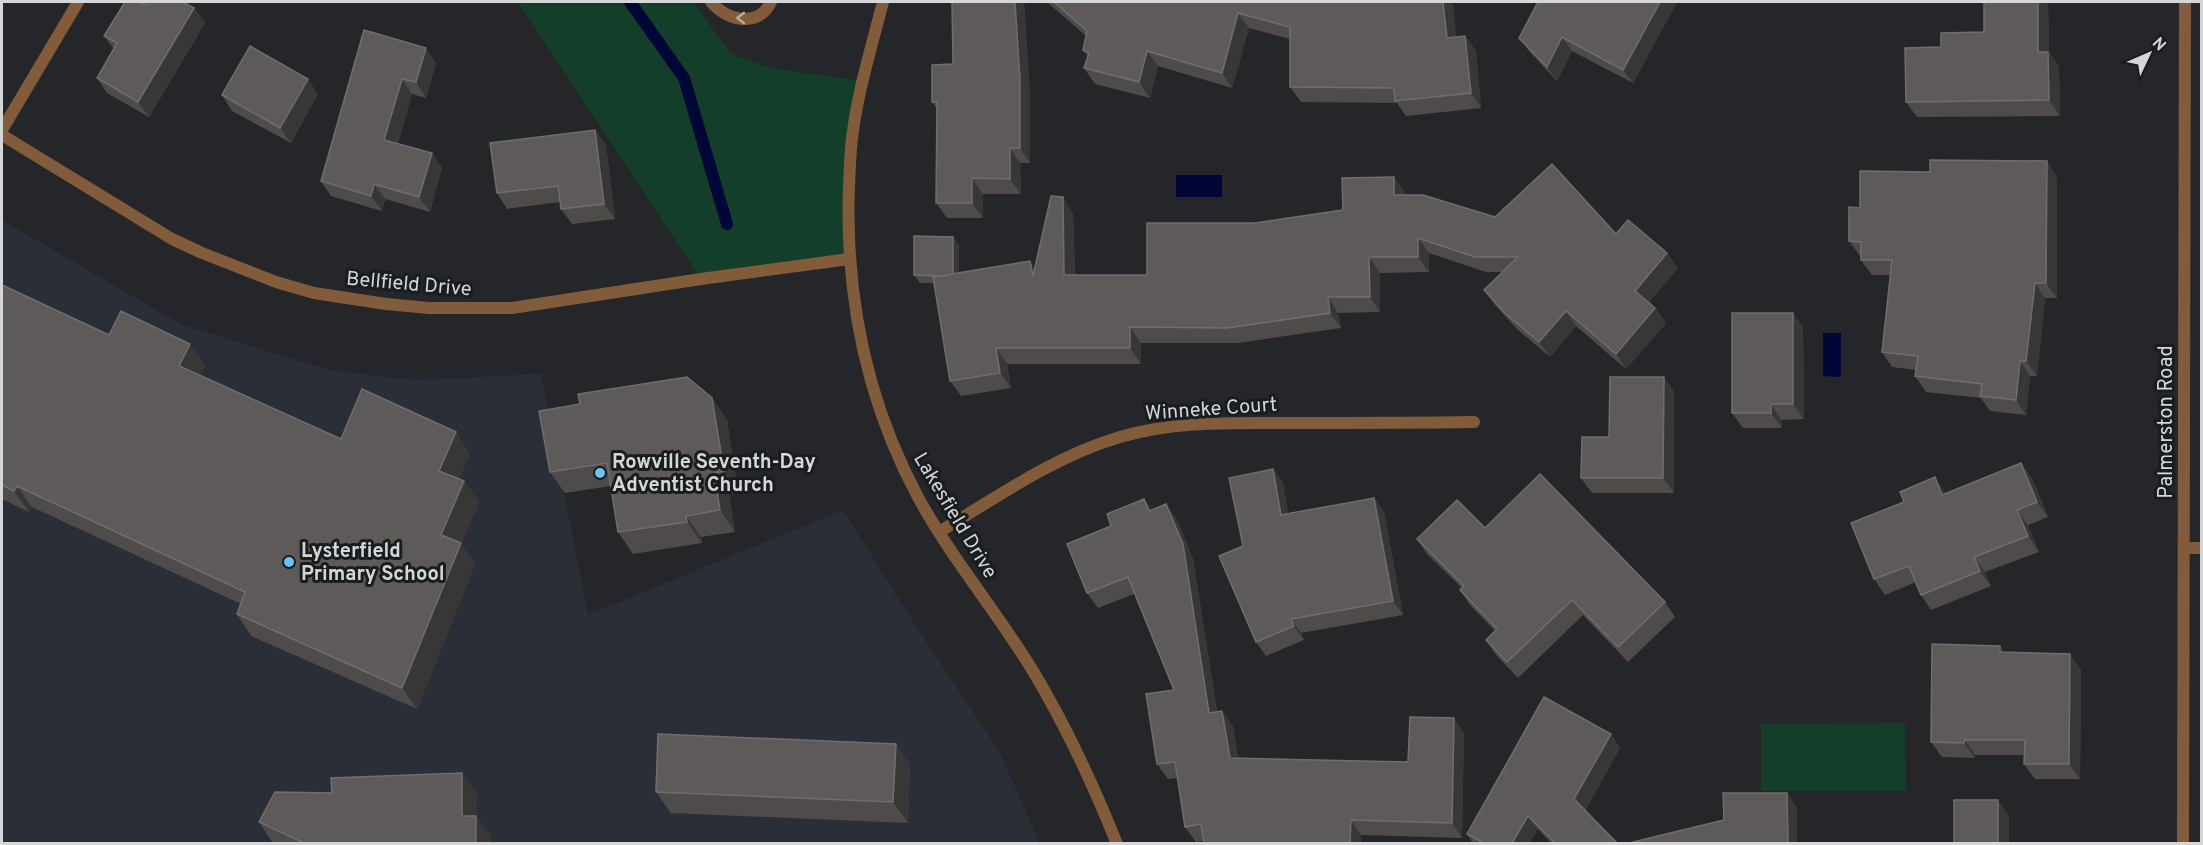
<svg xmlns="http://www.w3.org/2000/svg" width="2203" height="845" viewBox="0 0 2203 845" font-family="Overpass,sans-serif">
<rect width="100%" height="100%" fill="#242629"/>
<polygon fill="#2a2f37" points="2,220 182,325 332,371 417,380 541,374 588,615 843,510 921,634 999,751 1040,843 2,843"/>
<g fill="#133f2a">
<polygon points="518,2 693,2 731,54 771,68 862,81 849,259 701,279"/>
<polygon points="1905,723 1906,791 1761,791 1761,724"/>
</g>
<g fill="#000636">
<rect x="1176" y="175" width="46" height="22"/>
<polygon points="1823,333 1841,333 1841,377 1823,376"/>
</g>
<g fill="none" stroke-linecap="round" stroke-linejoin="round">
<polyline stroke="#000636" stroke-width="12" points="630,2 684,78 727,224"/>
<path stroke="#825c3a" stroke-width="12" d="M711,2c15,18 47,27 60,0"/>
<g stroke="#825c3a" stroke-width="12">
<path d="M883,2c-11,43 -24,85 -30,129 -3,18 -3,36 -4,55 -4,110 17,215 70,313 33,60 78,113 114,172 33,55 60,113 84,173"/>
<polyline points="2,130 78,2"/>
<polyline points="2,135 172,239 202,253 276,282 314,293 386,304 429,308 512,308 701,279 849,259"/>
<path d="M939,532c58,-35 116,-76 181,-95 54,-16 111,-14 167,-14 62,0 124,0 187,-1"/>
<polyline points="2184,548 2202,548"/>
<polyline points="2183,844 2185,2"/>
</g>
</g>
<g fill="#4f4b4a">
<polygon points="964,2 1024,2 1030,96 1030,163 1020,163 1021,194 983,194 983,218 947,218 936,203 937,109 932,102 953,64"/>
<polygon points="1047,2 1450,2 1453,5 1456,37 1465,36 1476,51 1481,108 1406,116 1397,103 1301,102 1290,87 1290,39 1249,28 1232,88 1158,66 1150,98 1095,84 1084,68 1088,57 1083,50 1086,36"/>
<polygon points="1538,2 1677,2 1633,83 1572,51 1557,81 1529,51 1519,38"/>
<polygon points="1984,2 2048,2 2049,52 2059,67 2060,116 1917,117 1906,102 1941,47 1984,32"/>
<polygon points="146,5 194,8 205,23 149,117 107,93 97,78 114,49 104,36"/>
<polygon points="364,30 436,63 426,98 412,94 398,143 432,153 442,168 430,212 385,199 382,211 331,196 321,181"/>
<polygon points="318,94 291,143 232,111 222,95"/>
<polygon points="595,130 606,145 615,219 572,224 561,209 560,202 507,209 497,193"/>
<polygon points="2057,177 2057,298 2045,298 2037,376 2030,376 2026,415 1990,411 1981,398 1926,392 1915,376 1916,370 1892,367 1882,352 1890,275 1872,275 1861,260 1861,256 1860,256 1849,241 1860,208"/>
<polygon points="1405,192 1405,195 1495,217 1616,234 1678,268 1649,302 1655,308 1666,323 1626,369 1576,326 1550,357 1518,330 1495,305 1484,290 1503,272 1486,272 1429,253 1429,272 1380,273 1380,312 1338,313 1341,328 1238,343 1141,343 1141,364 1007,364 1011,388 961,396 950,381 934,283 920,283 914,275 953,237 959,245 959,273 1035,267 1073,213 1075,275 1147,275 1255,223 1343,210"/>
<polygon points="2,285 109,335 205,365 200,375 341,439 470,453 459,479 464,481 479,502 461,544 475,564 417,709 251,636 237,614 241,604 32,507 29,512 2,499"/>
<polygon points="1793,313 1803,328 1804,419 1781,420 1782,428 1743,428 1732,413"/>
<polygon points="1664,377 1674,392 1674,493 1592,493 1581,478"/>
<polygon points="712,398 727,420 738,492 729,494 735,532 701,537 702,543 633,554 618,532 611,486 565,493 550,472"/>
<polygon points="1273,469 1283,483 1288,513 1374,498 1384,512 1403,615 1301,633 1304,640 1266,656 1256,642 1243,546"/>
<polygon points="2032,478 2048,517 2028,525 2039,552 1985,572 1991,586 1931,610 1921,595 1916,582 1885,595 1874,579 1946,493"/>
<polygon points="1144,499 1152,510 1177,519 1193,559 1217,712 1233,726 1238,758 1408,762 1454,718 1464,733 1462,838 1361,835 1203,841 1196,842 1185,827 1178,778 1168,779 1157,764 1174,690 1134,594 1098,608 1087,593 1111,526"/>
<polygon points="1485,528 1665,602 1675,617 1628,662 1583,615 1518,678 1496,655 1486,640 1495,631 1470,605 1460,590 1462,588 1427,554 1417,539"/>
<polygon points="2005,653 2081,669 2080,779 2035,779 2024,764 2024,755 1975,755 1975,758 1942,757 1931,742"/>
<polygon points="1611,734 1620,748 1585,811 1617,843 1551,843 1538,829 1529,843 1473,843 1467,834"/>
<polygon points="896,744 910,765 908,823 671,813 656,792"/>
<polygon points="477,794 477,817 491,837 491,843 273,843 259,822"/>
</g>
<g fill="#383636">
<polygon points="1015,2 1024,2 1030,96 1030,163 1020,148"/>
<polygon points="1443,2 1450,2 1453,5 1458,53 1447,38"/>
<polygon points="1660,2 1677,2 1633,83 1623,70"/>
<polygon points="2038,2 2048,2 2049,52 2059,67 2060,116 2049,100 2038,52"/>
<polygon points="194,8 205,23 149,117 138,102"/>
<polygon points="1238,13 1249,28 1232,88 1222,73"/>
<polygon points="1465,36 1476,51 1481,108 1471,93"/>
<polygon points="1562,37 1572,51 1557,81 1547,67"/>
<polygon points="426,48 436,63 426,98 416,82"/>
<polygon points="1147,51 1158,66 1150,98 1139,82"/>
<polygon points="308,79 318,94 291,143 280,128"/>
<polygon points="402,79 412,94 395,155 384,140"/>
<polygon points="595,130 606,145 615,219 604,204"/>
<polygon points="1010,148 1020,163 1021,194 1010,179"/>
<polygon points="432,153 442,168 430,212 419,197"/>
<polygon points="2047,161 2057,177 2057,298 2046,283"/>
<polygon points="1394,177 1405,192 1405,210 1394,195"/>
<polygon points="972,178 983,194 983,218 972,203"/>
<polygon points="374,184 385,199 382,211 371,196"/>
<polygon points="1063,197 1073,213 1075,290 1064,275"/>
<polygon points="953,237 959,245 959,284 953,276"/>
<polygon points="1418,238 1429,253 1429,272 1418,257"/>
<polygon points="1667,253 1678,268 1646,306 1635,291"/>
<polygon points="1369,257 1380,273 1380,312 1370,297"/>
<polygon points="1030,261 1041,276 1033,276"/>
<polygon points="2035,283 2045,298 2037,376 2026,361"/>
<polygon points="1328,297 1338,313 1341,328 1330,313"/>
<polygon points="1655,308 1666,323 1626,369 1616,354"/>
<polygon points="1566,311 1576,326 1550,357 1539,342"/>
<polygon points="1793,313 1803,328 1804,419 1793,404"/>
<polygon points="1130,327 1141,343 1141,364 1130,348"/>
<polygon points="190,344 205,365 194,387 179,366"/>
<polygon points="996,348 1007,364 1011,388 1000,373"/>
<polygon points="2020,361 2030,376 2026,415 2016,400"/>
<polygon points="1664,377 1674,392 1674,493 1663,478"/>
<polygon points="712,398 727,420 738,492 724,471"/>
<polygon points="1771,404 1781,420 1782,428 1771,413"/>
<polygon points="456,432 470,453 454,492 439,471"/>
<polygon points="2021,463 2032,478 2048,517 2037,502"/>
<polygon points="1273,469 1283,483 1291,529 1281,515"/>
<polygon points="714,473 729,494 735,532 720,510"/>
<polygon points="1935,477 1945,492 1953,510 1942,495"/>
<polygon points="464,481 479,502 461,544 475,564 417,709 402,688 441,535"/>
<polygon points="17,486 32,507 29,512 14,491"/>
<polygon points="1374,498 1384,512 1403,615 1393,601"/>
<polygon points="1144,499 1155,514 1149,511"/>
<polygon points="1166,504 1177,519 1193,559 1219,728 1209,713"/>
<polygon points="2017,510 2028,525 2039,552 2028,536"/>
<polygon points="686,516 701,537 702,543 687,522"/>
<polygon points="1974,557 1985,572 1991,586 1980,571"/>
<polygon points="1291,619 1301,633 1304,640 1294,626"/>
<polygon points="2000,646 2011,661 2000,652"/>
<polygon points="2070,654 2081,669 2080,779 2069,764"/>
<polygon points="1222,711 1233,726 1240,773 1230,758"/>
<polygon points="1454,718 1464,733 1462,838 1452,823"/>
<polygon points="1611,734 1620,748 1584,813 1574,799"/>
<polygon points="1965,740 1975,755 1975,758 1964,743"/>
<polygon points="896,744 910,765 908,823 893,802"/>
<polygon points="462,773 477,794 477,817 491,837 491,843 476,843 462,816"/>
<polygon points="1787,793 1797,807 1797,843 1788,843"/>
<polygon points="1998,800 2009,815 2009,843 1998,843"/>
<polygon points="1528,816 1538,829 1529,843 1512,843"/>
<polygon points="1351,820 1361,835 1361,843 1350,843"/>
</g>
<g fill="#5d5a59" stroke="#706e6d" stroke-width="1.5">
<polygon points="125,2 140,2 146,5 147,2 183,2 194,8 138,102 97,78 117,43 104,36"/>
<polygon points="952,2 1015,2 1020,81 1020,148 1010,148 1010,179 972,178 972,203 936,203 937,102 932,102 932,65 953,64"/>
<polygon points="1054,2 1443,2 1447,38 1465,36 1471,93 1395,101 1394,88 1290,87 1290,27 1238,13 1222,73 1147,51 1139,82 1084,68 1089,53 1083,50 1087,31"/>
<polygon points="1538,2 1660,2 1623,70 1562,37 1547,67 1519,38"/>
<polygon points="1984,2 2038,2 2038,52 2048,52 2049,100 1906,102 1905,48 1941,47 1941,33 1984,32"/>
<polygon points="364,30 426,48 416,82 402,79 384,140 432,153 419,197 374,184 371,196 321,181"/>
<polygon points="250,46 308,79 280,128 222,95"/>
<polygon points="595,130 604,204 561,209 558,186 497,193 490,143"/>
<polygon points="1930,160 2047,161 2046,283 2035,283 2026,361 2020,361 2016,400 1980,396 1982,384 1915,376 1918,356 1882,352 1892,260 1861,260 1861,242 1849,241 1849,207 1860,208 1860,171 1930,172"/>
<polygon points="1552,164 1616,234 1628,220 1667,253 1635,291 1655,308 1616,354 1566,311 1539,342 1507,315 1484,290 1518,257 1475,257 1418,238 1418,257 1369,257 1370,297 1328,297 1330,313 1227,328 1130,327 1130,348 996,348 1000,373 950,381 933,277 1030,261 1033,276 1051,196 1063,197 1064,275 1147,275 1147,223 1255,223 1343,210 1342,178 1394,177 1394,195 1423,195 1495,217"/>
<polygon points="914,236 953,237 953,274 944,276 914,275"/>
<polygon points="2,285 109,335 121,311 190,344 179,366 341,439 362,389 456,432 439,471 464,481 441,535 461,543 402,688 237,614 245,592 17,486 14,491 2,485"/>
<polygon points="1732,313 1793,313 1793,404 1771,404 1771,413 1732,413"/>
<polygon points="687,377 712,398 724,471 714,473 720,510 686,516 687,522 618,532 607,463 550,472 539,411 580,404 578,394"/>
<polygon points="1610,377 1664,377 1663,478 1581,478 1582,437 1609,437"/>
<polygon points="2021,463 2037,502 2017,510 2028,536 1974,557 1980,571 1921,595 1909,566 1874,579 1851,523 1904,502 1900,492 1935,477 1942,495"/>
<polygon points="1273,469 1281,515 1374,498 1393,601 1291,619 1294,626 1256,642 1219,556 1243,546 1229,478"/>
<polygon points="1540,474 1665,602 1618,647 1572,600 1507,662 1486,640 1497,629 1460,590 1464,586 1417,539 1457,500 1485,528"/>
<polygon points="1144,499 1149,511 1166,504 1183,544 1209,713 1222,711 1230,758 1408,762 1410,717 1454,718 1452,823 1351,820 1350,843 1204,843 1201,824 1185,827 1175,762 1157,764 1146,694 1174,690 1128,577 1087,593 1067,544 1111,526 1107,514"/>
<polygon points="1932,644 2000,646 2000,652 2070,654 2069,764 2024,764 2025,740 1965,740 1964,743 1931,742"/>
<polygon points="1544,697 1611,734 1574,799 1617,843 1555,843 1528,816 1512,843 1484,843 1467,834"/>
<polygon points="658,734 896,744 893,802 656,792"/>
<polygon points="462,773 462,816 476,816 476,843 304,843 259,822 275,792 332,793 331,778"/>
<polygon points="1723,793 1787,793 1788,843 1629,843 1724,820"/>
<rect x="1954" y="800" width="44" height="43"/>
</g>
<defs><path id="oneway-chevron" d="M-2-3.5L2.5 0L-2 3.5" fill="none" stroke-width="1.6" stroke-linecap="round" stroke-linejoin="round" transform="scale(1.5)"/></defs>
<use stroke="#b7aba1" href="#oneway-chevron" transform="translate(741 18) rotate(180)"/>
<g fill="#67c4ef" stroke="#1a1d1f" stroke-width="2">
<circle cx="600" cy="473" r="6"/>
<circle cx="289" cy="562" r="6"/>
</g>
<g text-anchor="middle" stroke-width="6" stroke-linejoin="round" paint-order="stroke">
<g font-size="20" fill="#d4d6d8" stroke="#1a1d1f">
<text transform="translate(409 283) rotate(5)" y="7">Bellfield Drive</text>
<text transform="translate(1211 408) rotate(-4)" y="7">Winneke Court</text>
<text transform="translate(2165 422) rotate(-90)" y="7">Palmerston Road</text>
<text transform="translate(956 515) rotate(59)" y="7">Lakesfield Drive</text>
</g>
<g font-size="20" font-weight="bold" fill="#d4d6d8" stroke="#1a1d1f" text-anchor="start">
<text x="612" y="468">Rowville Seventh-Day<tspan x="612" dy="23">Adventist Church</tspan></text>
<text x="301" y="557">Lysterfield<tspan x="301" dy="23">Primary School</tspan></text>
</g>
</g>
<rect width="2203" height="845" fill="none" stroke="#d4d6d8" stroke-width="6"/>
<g transform="translate(2149 54) rotate(46)" stroke="#1a1d1f" stroke-width="4.5" paint-order="stroke">
<path d="M0-4.5L10 22L0 15L-10 22Z" fill="#d4d6d8"/>
<text y="-9" font-size="16" font-weight="bold" text-anchor="middle" fill="#d4d6d8">N</text>
</g>
</svg>
